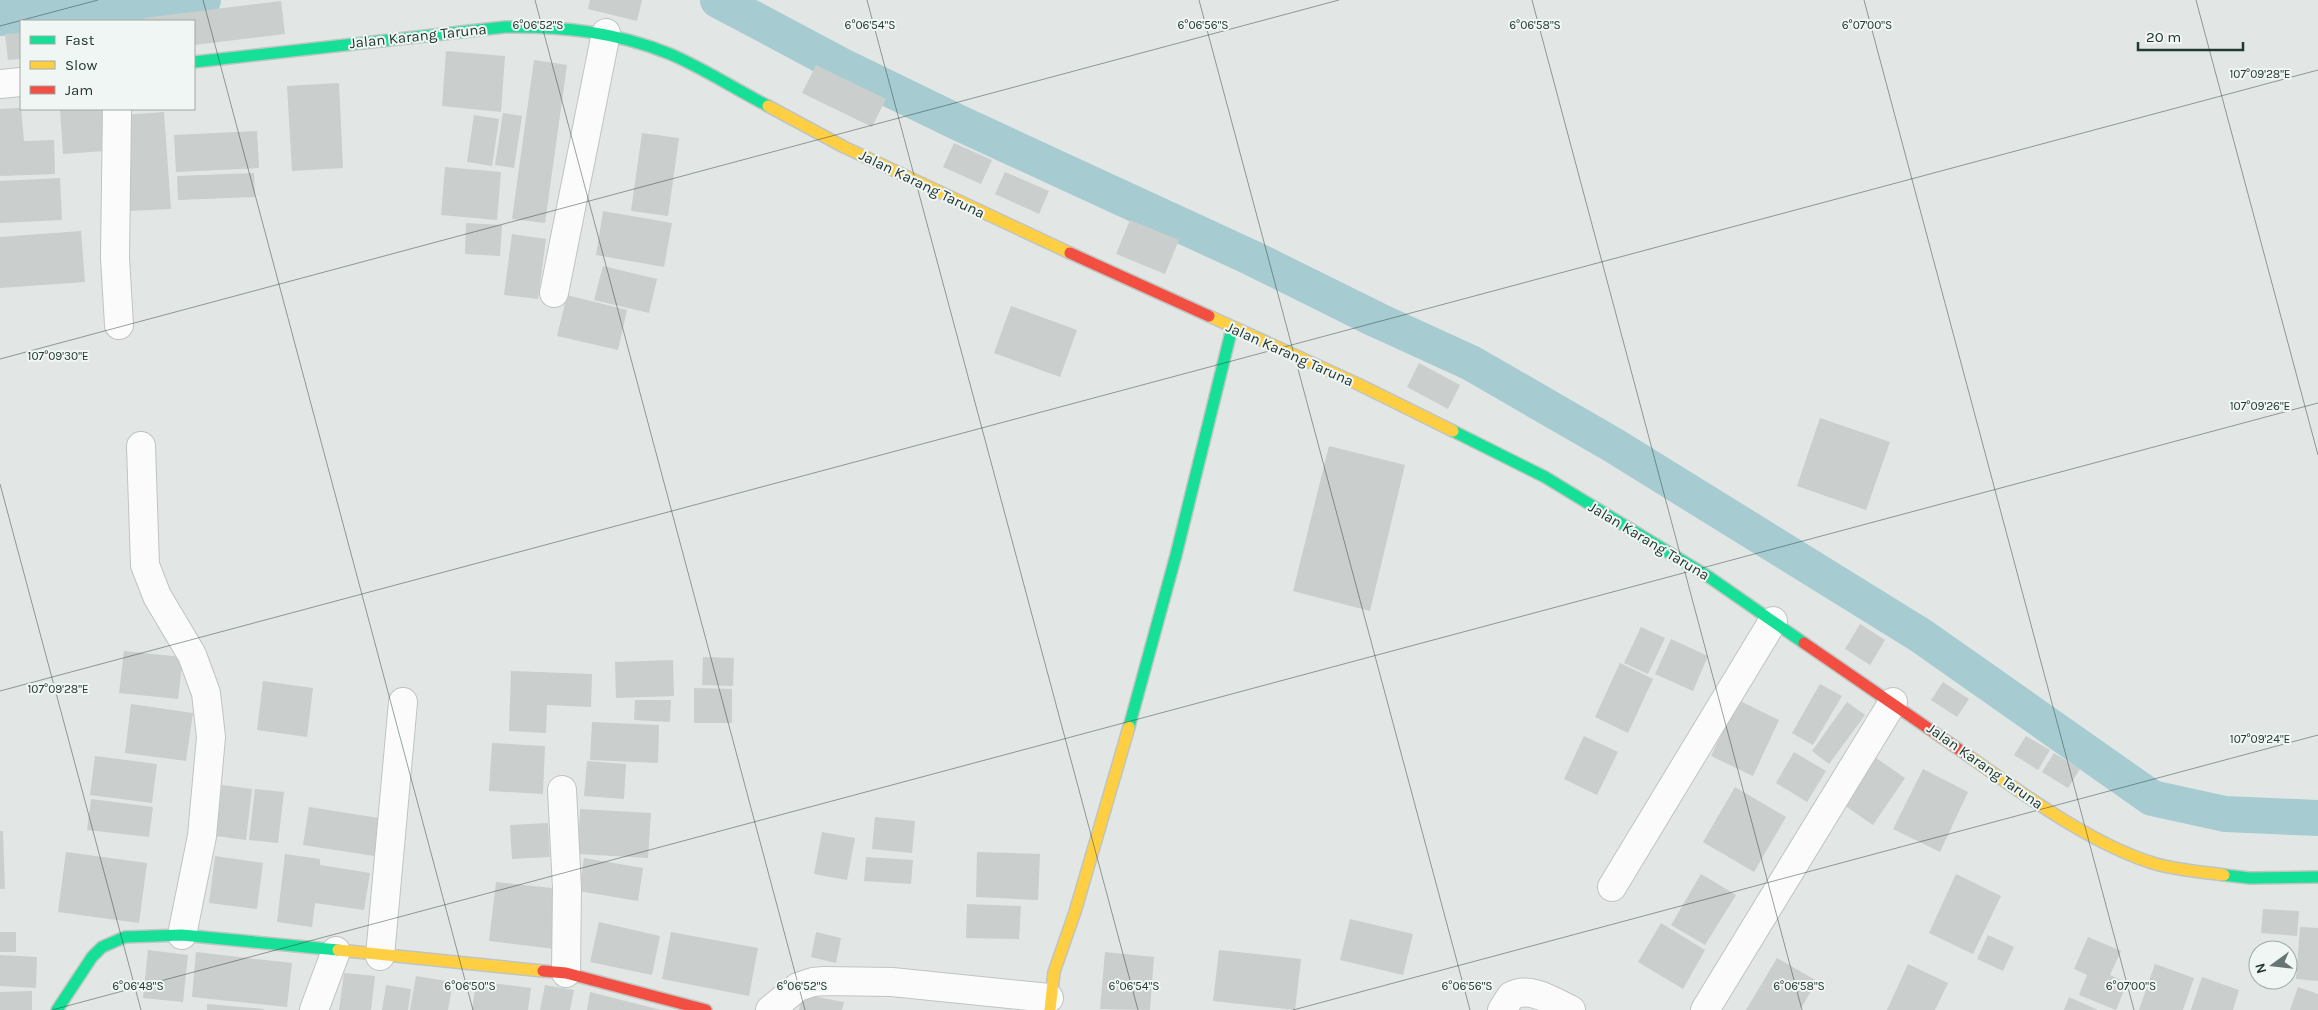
<svg xmlns="http://www.w3.org/2000/svg" width="2318" height="1010" viewBox="0 0 2318 1010" font-family="Karla,sans-serif">
<rect width="100%" height="100%" fill="#e2e7e5"/>
<g fill="none" stroke-linecap="round" stroke-linejoin="round">
<g stroke="#a6ccd1" stroke-width="36">
<polyline points="718,0 842,66 957,122 1252,258 1377,320 1471,363 1613,445 1920,635 2152,798 2225,814 2318,818"/>
<polyline points="0,18 203,0"/>
</g>
</g>
<g fill="#cacecc">
<polygon points="590,0 642,0 637,21 588,9"/>
<polygon points="281,1 285,34 194,45 194,21 145,21 144,18"/>
<polygon points="21,33 21,59 8,60 5,34"/>
<polygon points="446,51 505,56 501,112 442,106"/>
<polygon points="534,60 567,65 545,223 512,219"/>
<polygon points="816,65 886,99 872,127 802,93"/>
<polygon points="339,83 343,168 292,171 287,86"/>
<polygon points="21,108 24,141 54,140 55,174 0,176 0,109"/>
<polygon points="60,109 103,109 105,151 63,154"/>
<polygon points="164,112 171,209 129,211 123,115"/>
<polygon points="503,113 522,116 514,168 495,165"/>
<polygon points="474,115 499,119 492,166 467,162"/>
<polygon points="257,131 259,168 176,172 174,135"/>
<polygon points="642,133 679,138 668,216 631,211"/>
<polygon points="954,143 992,160 981,184 943,167"/>
<polygon points="445,167 501,172 497,220 441,215"/>
<polygon points="1005,172 1049,191 1039,214 995,194"/>
<polygon points="254,173 255,197 178,200 177,176"/>
<polygon points="60,178 62,220 0,223 0,181"/>
<polygon points="603,211 672,223 664,267 596,255"/>
<polygon points="1130,220 1179,240 1165,274 1116,254"/>
<polygon points="466,223 502,225 500,256 465,254"/>
<polygon points="81,231 85,282 0,288 0,237"/>
<polygon points="512,234 546,239 538,299 504,295"/>
<polygon points="603,266 657,279 649,313 594,300"/>
<polygon points="567,295 627,310 618,350 557,336"/>
<polygon points="1011,306 1077,330 1060,377 994,353"/>
<polygon points="1419,363 1460,385 1448,409 1407,387"/>
<polygon points="1820,418 1890,442 1866,510 1797,486"/>
<polygon points="1329,446 1405,465 1370,611 1293,591"/>
<polygon points="1860,624 1885,640 1870,665 1845,649"/>
<polygon points="1641,627 1665,638 1648,674 1624,663"/>
<polygon points="1671,639 1708,656 1693,691 1655,674"/>
<polygon points="124,651 183,657 178,699 119,693"/>
<polygon points="703,657 734,658 733,686 702,685"/>
<polygon points="673,660 674,696 616,698 615,662"/>
<polygon points="1620,663 1653,679 1628,733 1595,717"/>
<polygon points="511,671 592,674 591,707 547,705 546,733 509,731"/>
<polygon points="263,681 313,688 307,737 257,730"/>
<polygon points="1943,682 1969,699 1957,717 1931,700"/>
<polygon points="1820,684 1842,696 1813,745 1792,733"/>
<polygon points="694,688 732,689 732,723 694,723"/>
<polygon points="635,700 671,700 670,722 634,720"/>
<polygon points="1738,700 1779,720 1753,776 1711,756"/>
<polygon points="1847,702 1865,715 1829,764 1812,751"/>
<polygon points="131,704 193,713 186,761 125,753"/>
<polygon points="592,722 659,725 658,763 590,760"/>
<polygon points="1584,736 1618,752 1597,795 1564,779"/>
<polygon points="2026,736 2050,750 2038,770 2014,755"/>
<polygon points="492,743 545,746 543,794 489,791"/>
<polygon points="1794,752 1826,771 1807,802 1776,783"/>
<polygon points="2054,753 2080,769 2068,788 2042,772"/>
<polygon points="95,756 157,764 152,803 90,795"/>
<polygon points="1876,758 1905,778 1873,825 1844,805"/>
<polygon points="587,761 626,764 624,799 584,796"/>
<polygon points="1923,769 1968,792 1940,852 1893,829"/>
<polygon points="222,785 252,789 246,840 216,836"/>
<polygon points="1735,787 1786,817 1754,872 1703,842"/>
<polygon points="255,789 284,792 278,843 249,840"/>
<polygon points="91,799 153,807 149,837 87,830"/>
<polygon points="309,807 379,818 374,856 303,845"/>
<polygon points="580,809 651,813 648,858 578,854"/>
<polygon points="875,817 915,821 912,853 872,849"/>
<polygon points="548,823 550,857 512,859 510,825"/>
<polygon points="0,831 3,831 5,889 0,889"/>
<polygon points="822,832 855,838 847,880 814,874"/>
<polygon points="66,852 147,863 139,923 58,912"/>
<polygon points="977,852 1040,854 1038,900 976,897"/>
<polygon points="285,854 320,859 320,865 370,873 364,910 315,903 312,927 277,922"/>
<polygon points="215,856 263,863 257,909 209,903"/>
<polygon points="866,857 913,860 911,884 864,881"/>
<polygon points="584,858 643,868 638,901 579,891"/>
<polygon points="1701,874 1736,895 1705,945 1671,925"/>
<polygon points="1956,874 2001,896 1973,954 1929,933"/>
<polygon points="496,882 561,889 554,949 489,941"/>
<polygon points="967,904 1021,906 1019,939 966,938"/>
<polygon points="2263,909 2299,911 2297,936 2261,933"/>
<polygon points="1350,919 1413,934 1403,975 1340,960"/>
<polygon points="599,922 660,936 652,975 590,962"/>
<polygon points="1661,923 1705,950 1683,989 1638,962"/>
<polygon points="2300,927 2318,928 2318,981 2296,979"/>
<rect x="0" y="932" width="16" height="20"/>
<polygon points="671,932 758,948 749,996 662,979"/>
<polygon points="816,932 841,938 836,963 811,957"/>
<polygon points="1988,935 2014,947 2003,971 1977,959"/>
<polygon points="2088,937 2121,951 2110,975 2127,983 2116,1010 2079,995 2087,975 2074,969"/>
<polygon points="148,950 188,955 183,1002 143,998"/>
<polygon points="1219,950 1301,959 1295,1010 1213,1001"/>
<polygon points="196,952 292,963 287,1007 192,997"/>
<polygon points="1105,952 1154,957 1150,1010 1100,1009"/>
<polygon points="0,955 37,957 36,988 0,986"/>
<polygon points="1777,958 1817,981 1800,1010 1746,1010"/>
<polygon points="1908,964 1948,983 1935,1010 1887,1010"/>
<polygon points="2155,964 2194,978 2183,1010 2139,1010"/>
<polygon points="344,973 375,976 371,1010 339,1010"/>
<polygon points="416,976 453,982 448,1010 410,1010"/>
<polygon points="2202,977 2239,990 2233,1010 2191,1010"/>
<polygon points="476,981 531,988 528,1010 472,1010"/>
<polygon points="386,985 411,989 408,1010 382,1010"/>
<polygon points="545,985 574,990 570,1010 540,1010"/>
<polygon points="2298,987 2318,994 2318,1010 2290,1010"/>
<polygon points="32,991 32,1010 0,1010 0,992"/>
<polygon points="590,992 661,1010 587,1010"/>
<polygon points="802,994 844,1002 842,1010 799,1010"/>
<polygon points="2069,997 2098,1010 2064,1010"/>
<polygon points="207,1004 264,1009 264,1010 207,1010"/>
</g>
<g fill="none" stroke-linecap="round" stroke-linejoin="round">
<g stroke="#bfc4c2" stroke-width="30">
<g id="street">
<polyline points="0,84 21,82"/>
<polyline points="117,109 115,258 119,325"/>
<polyline points="554,293 606,33"/>
<polyline points="141,446 145,565 157,596 192,655 206,693 211,737 202,836 182,935"/>
<polyline points="562,790 567,888 566,973"/>
<polyline points="1612,887 1773,621"/>
<polyline points="380,956 403,702"/>
<polyline points="314,1010 336,951"/>
<polyline points="770,1010 798,987 813,982 824,981 892,982 1049,998"/>
<path d="M1502,1010l9,-14c18,-11 43,6 60,14"/>
<polyline points="1705,1010 1893,702"/>
</g>
</g>
<g stroke="#bfc5c2" stroke-width="14">
<g id="fast">
<path d="M194,62l311,-35c57,-1 111,5 165,27 33,14 65,35 98,52"/>
<polyline points="1453,431 1545,477 1709,577 1804,643"/>
<polyline points="1129,727 1176,555 1232,328"/>
<polyline points="2224,875 2249,878 2318,877"/>
<polyline points="57,1010 92,957 102,947 125,937 182,935 338,950"/>
</g>
</g>
<g stroke="#bfc5c2" stroke-width="14">
<g id="slow">
<polyline points="768,106 844,147 1070,253"/>
<polyline points="1209,316 1358,384 1453,431"/>
<path d="M1970,757c53,37 124,89 186,107 22,6 46,8 68,11"/>
<polyline points="338,950 543,971"/>
<polyline points="1050,1010 1054,972 1075,912 1129,727"/>
</g>
</g>
<g stroke="#bfc5c2" stroke-width="14">
<g id="jam">
<polyline points="1070,253 1209,316"/>
<polyline points="1804,643 1970,757"/>
<polyline points="543,971 566,973 706,1010"/>
</g>
</g>
<use href="#street" stroke="#fbfbfb" stroke-width="28"/>
<use href="#fast" stroke="#16e098" stroke-width="11"/>
<use href="#slow" stroke="#ffcf43" stroke-width="11"/>
<use href="#jam" stroke="#f24e42" stroke-width="11"/>
</g>
<path fill="none" stroke="#233832" stroke-width="1" stroke-opacity="0.45" d="M203,0l270,1010M535,0l270,1010M867,0l271,1010M1199,0l271,1010M1532,0l270,1010M1864,0l270,1010M2196,0l122,455M0,26l98,-26M0,359l1339,-359M0,484l141,526M0,691l2318,-621M52,1010l2266,-607M1293,1010l1025,-275"/>
<g text-anchor="middle" stroke-width="4" stroke-linejoin="round" paint-order="stroke">
<g font-size="15" fill="#233832" stroke="#f0f6f3">
<text transform="translate(418 36) rotate(-6)" y="5">Jalan Karang Taruna</text>
<text transform="translate(922 184) rotate(26)" y="5">Jalan Karang Taruna</text>
<text transform="translate(1290 354) rotate(24)" y="5">Jalan Karang Taruna</text>
<text transform="translate(1649 541) rotate(31)" y="5">Jalan Karang Taruna</text>
<text transform="translate(1985 766) rotate(35)" y="5">Jalan Karang Taruna</text>
</g>
</g>
<g font-size="12" text-anchor="middle" fill="#233832" stroke="#f0f6f3" stroke-width="4" stroke-linejoin="round" paint-order="stroke">
<text x="538" y="29">6°06'52"S</text>
<text x="870" y="29">6°06'54"S</text>
<text x="1203" y="29">6°06'56"S</text>
<text x="1535" y="29">6°06'58"S</text>
<text x="1867" y="29">6°07'00"S</text>
<text x="2260" y="78">107°09'28"E</text>
<text x="58" y="360">107°09'30"E</text>
<text x="2260" y="410">107°09'26"E</text>
<text x="58" y="693">107°09'28"E</text>
<text x="2260" y="743">107°09'24"E</text>
<text x="138" y="990">6°06'48"S</text>
<text x="470" y="990">6°06'50"S</text>
<text x="802" y="990">6°06'52"S</text>
<text x="1134" y="990">6°06'54"S</text>
<text x="1467" y="990">6°06'56"S</text>
<text x="1799" y="990">6°06'58"S</text>
<text x="2131" y="990">6°07'00"S</text>
</g>
<rect x="20" y="20" width="175" height="90" fill="#f0f6f3" stroke="#9eaaa6"/>
<rect x="30" y="36" width="25" height="8" fill="#16e098" stroke="#9eaaa6"/>
<text x="65" y="45" font-size="15" fill="#233832">Fast</text>
<rect x="30" y="61" width="25" height="8" fill="#ffcf43" stroke="#9eaaa6"/>
<text x="65" y="70" font-size="15" fill="#233832">Slow</text>
<rect x="30" y="86" width="25" height="8" fill="#f24e42" stroke="#9eaaa6"/>
<text x="65" y="95" font-size="15" fill="#233832">Jam</text>
<g transform="translate(2273 965) rotate(255)"><circle r="24" fill="#f0f6f3" stroke="#9eaaa6"/>
<path d="M0-4L9 19L0 12L-9 19Z" fill="#667571"/>
<text y="-8" font-size="14" font-weight="bold" text-anchor="middle" fill="#233832">N</text>
</g>
<path d="M2138 42v8h105v-8" fill="none" stroke="#233832" stroke-width="2.5"/>
<text x="2146" y="42" font-size="15" fill="#233832" stroke="#f0f6f3" stroke-width="4" paint-order="stroke">20 m</text>
</svg>
